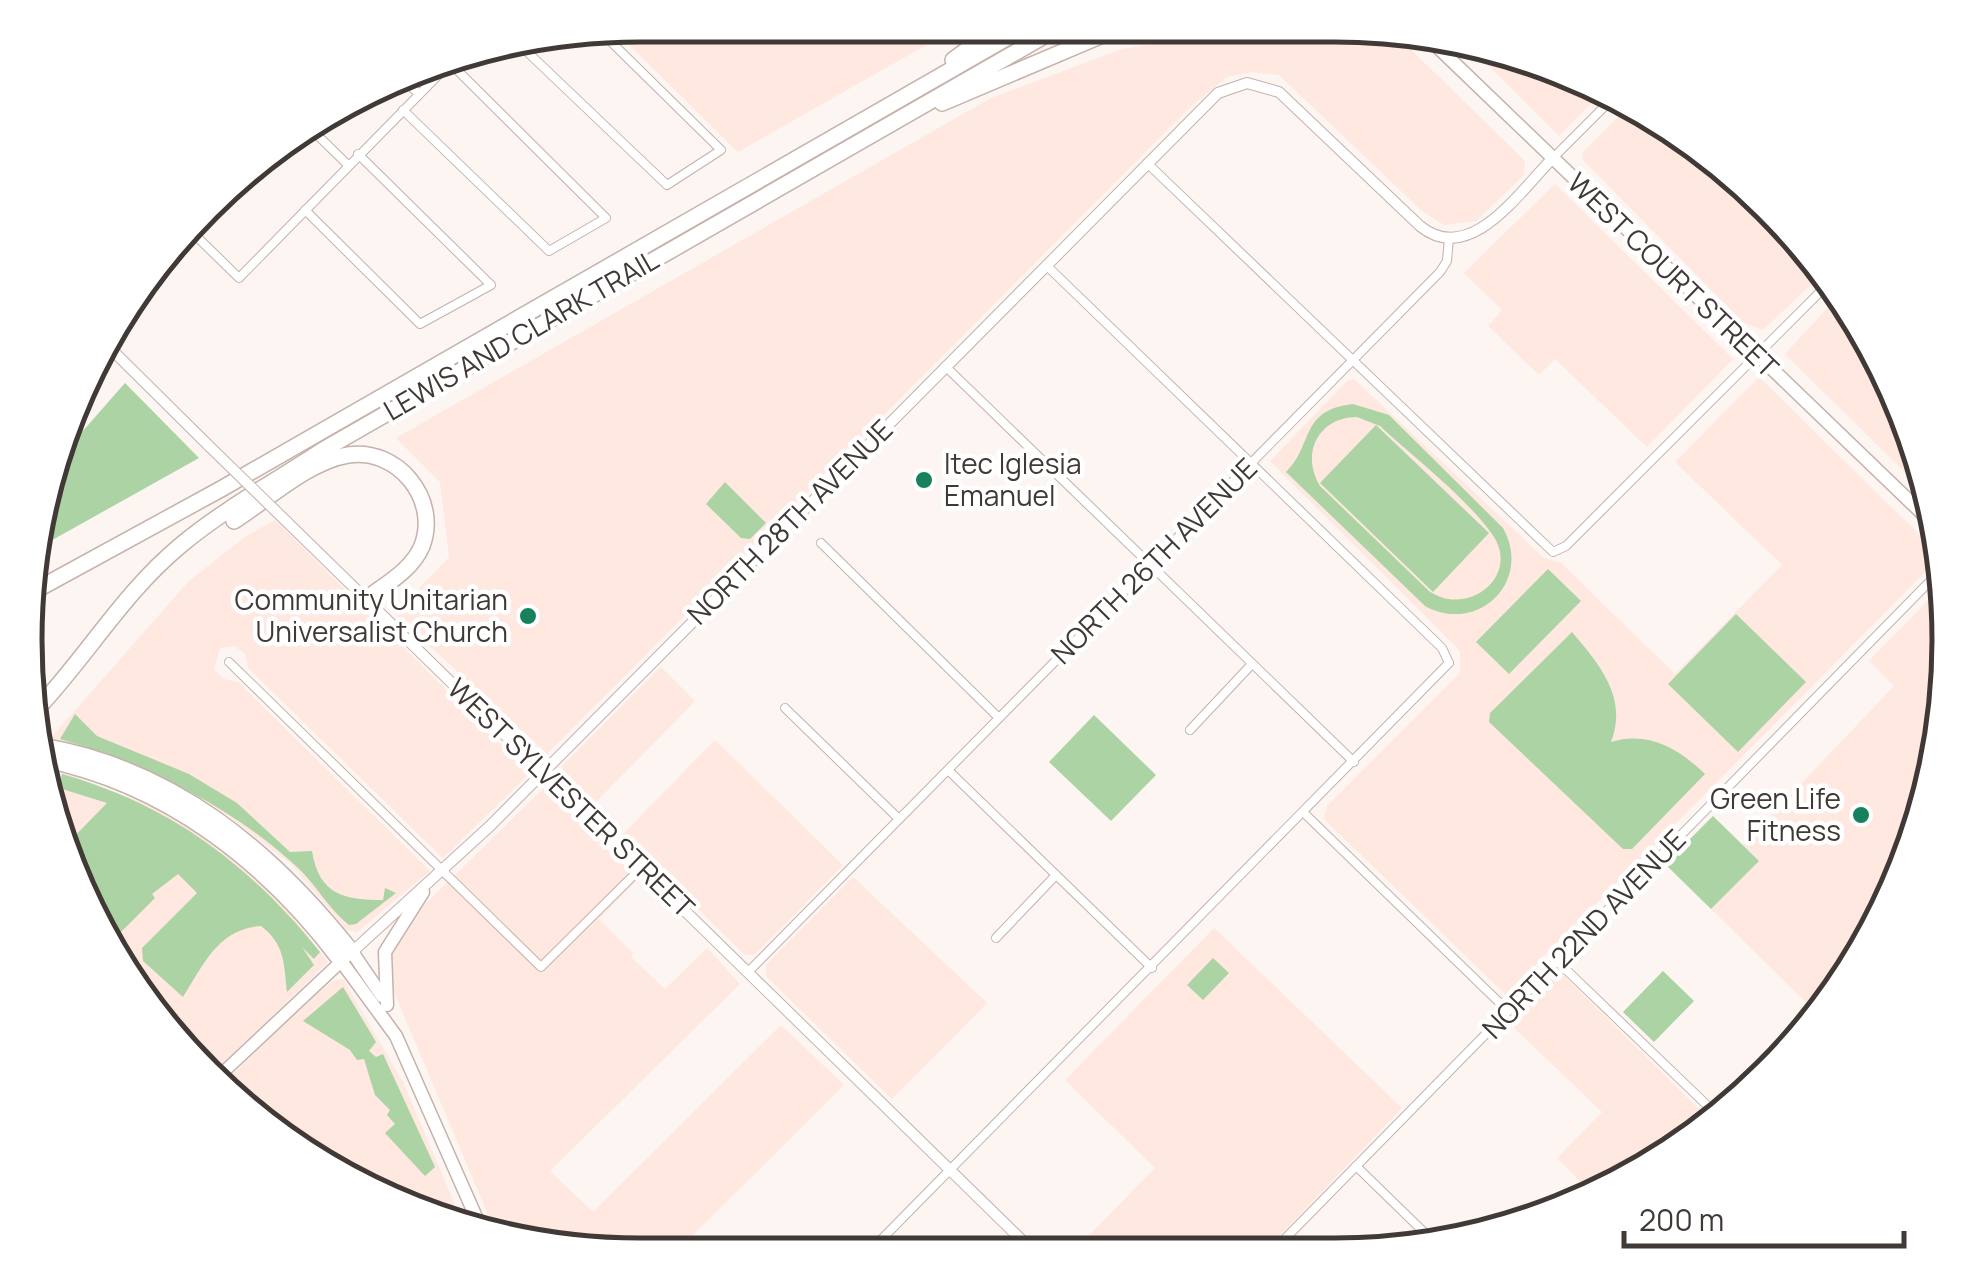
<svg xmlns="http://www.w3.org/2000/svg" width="1974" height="1281" viewBox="0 0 1974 1281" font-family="Manrope,sans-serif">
<rect width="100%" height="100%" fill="#fcf5f2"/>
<g fill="#fee8e0">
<polygon points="641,25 958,27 738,152 613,29"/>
<polygon points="1325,30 1391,30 1525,161 1524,175 1476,221 1444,225 1421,210 1279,75 1251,72 1227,77 1189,108 547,754 395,614 449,557 440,482 396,438 991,98 1122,49 1185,39 1282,41"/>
<polygon points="1470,47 1605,88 1606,89 1559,136"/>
<polygon points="1630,105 1740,178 1817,279 1763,330 1744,323 1582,159 1583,152"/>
<polygon points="1555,184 1733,359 1647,447 1555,359 1539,375 1488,326 1502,310 1464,273"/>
<polygon points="1834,301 1886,369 1916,483 1785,354"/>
<polygon points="1759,377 1934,549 1937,560 1506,995 1324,819 1327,806 1460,673 1460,651 1270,461 1347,381 1354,379 1544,558 1561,563 1675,674 1782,565 1675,462"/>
<polygon points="275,520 530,773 443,858 248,668 245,654 235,646 220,648 214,670 224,679 238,682 430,871 357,932 347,930 291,864 227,815 152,773 50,739 188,582 246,536"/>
<polygon points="1943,585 1948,601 1916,839 1816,1012 1711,909 1759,861 1743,845 1894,686 1869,661"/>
<polygon points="661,667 695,701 592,806 561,777 562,766"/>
<polygon points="715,740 843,865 754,955 745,955 622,835"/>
<polygon points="62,771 163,811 223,850 279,899 328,962 211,1075 108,949 46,799 44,785 58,788"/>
<polygon points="544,788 638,879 599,919 633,953 631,957 665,989 707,948 740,984 550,1171 593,1212 781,1025 844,1085 677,1251 560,1251 495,1231 388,978 392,941 405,924"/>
<polygon points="853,877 987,1003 892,1099 766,976 766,965"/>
<polygon points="1214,928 1402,1108 1262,1254 1072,1253 1155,1168 1065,1080"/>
<polygon points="1559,971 1706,1116 1605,1193 1595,1196 1557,1158 1602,1112 1509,1023"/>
<polygon points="343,979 403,1082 462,1221 369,1193 234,1103 221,1086 307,1001 335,980"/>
</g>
<g fill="#abd3a4" fill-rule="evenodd">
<polygon points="125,383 199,458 38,548 60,457"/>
<path d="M1353,404l36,11 114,113c30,53 -25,107 -78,78l-139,-134c28,-27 13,-62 67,-68zM1357,417l23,9c34,32 85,70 112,108 30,42 -25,84 -63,57l-109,-105c-20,-33 -1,-69 37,-69z"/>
<polygon points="1376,425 1489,533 1433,592 1320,483"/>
<polygon points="725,482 766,523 750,539 741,538 706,504"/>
<polygon points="1548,569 1581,601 1509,674 1476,642"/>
<polygon points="1736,614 1806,682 1738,752 1668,684"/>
<path d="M1572,632c28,33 56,66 39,110 37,-11 67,6 94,32l-73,75h-9l-134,-127 1,-9z"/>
<path d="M75,714l22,22 92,38 48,29 53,49 22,-1c7,44 32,49 71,49l2,-12 11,5 -40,31 -7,1c-21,-16 -33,-41 -52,-58 -66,-61 -150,-102 -237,-128z"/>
<polygon points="1094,715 1156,775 1111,821 1049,762"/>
<path d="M62,774c109,31 188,91 258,178l-6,7 -12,-12 12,18 -27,27c-3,-28 -2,-48 -26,-66 -43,3 -57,38 -78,71l-40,-36 -1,-13 55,-55 -19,-19 -26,20 3,4 -45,45 -8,-9 -37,-88 42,-43 -48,-15z"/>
<polygon points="1713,816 1759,861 1711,909 1665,864"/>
<polygon points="1213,958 1229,973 1203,1000 1187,985"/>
<polygon points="1663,971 1694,1001 1654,1042 1623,1012"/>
<polygon points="343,987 376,1042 369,1051 376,1057 383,1054 435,1167 425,1176 385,1133 395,1124 387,1115 390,1110 375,1095 364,1059 357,1060 350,1050 303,1021"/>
</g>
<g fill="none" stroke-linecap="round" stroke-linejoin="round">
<g stroke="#c4b2ab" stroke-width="10">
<g id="minor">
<polyline points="520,45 667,185 721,150 601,32"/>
<polyline points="402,78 419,94"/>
<polyline points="403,110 549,251 606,218 450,63"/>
<polyline points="307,125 348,165"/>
<polyline points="1552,159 1616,95"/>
<polyline points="1147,163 1553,552 1566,546 1824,288"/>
<polyline points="305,210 420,324 491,285 358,154"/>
<polyline points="190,230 239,278 458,55"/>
<polyline points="945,366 1354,762"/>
<polyline points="62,445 76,431 68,422"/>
<polyline points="821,543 999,718"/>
<polyline points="229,662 541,967 642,867"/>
<polyline points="785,708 899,819"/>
<polyline points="1190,730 1252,664"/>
<polyline points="948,770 1152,968"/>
<polyline points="1304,813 1508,1011"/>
<polyline points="996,938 1056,875"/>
<polyline points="1557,961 1713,1111"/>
<polyline points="749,971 1440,272 1447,261 1449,238"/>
<polyline points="1356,1166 1431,1239"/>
<polyline points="869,1252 1449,663 1442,648 1046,265"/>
<polyline points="1270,1254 1940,571"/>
</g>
</g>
<g stroke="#c4b2ab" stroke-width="12">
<g id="tertiary">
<polyline points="107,345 209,446"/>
<polyline points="286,521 1035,1253"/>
<path d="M352,952l138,-126 728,-733 29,-10 32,9 141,134c50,41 100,-35 132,-67"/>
</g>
</g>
<g stroke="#c4b2ab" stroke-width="14">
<polyline id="secondary" points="215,1080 347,956"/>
</g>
<g stroke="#c4b2ab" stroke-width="15">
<g id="primary">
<polyline points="1423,33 1925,516"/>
<polyline points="352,952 382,996"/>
<polyline points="341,961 396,1036 480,1226"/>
<polyline points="387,1005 385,952 423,892"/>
</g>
</g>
<g stroke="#c4b2ab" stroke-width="18">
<g id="motorway">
<polyline points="953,60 998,27"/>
<polyline points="942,103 1119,28"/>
<path d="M234,521c33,-21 75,-60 114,-66 49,-8 92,44 74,91 -10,24 -36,38 -56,53"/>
<polyline points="27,595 221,489 1024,28"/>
<path d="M37,709c50,-53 87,-117 144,-164 43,-36 95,-64 142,-95l735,-422"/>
<path d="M41,746c132,22 230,104 311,206"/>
<path d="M42,759c124,25 224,102 299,202"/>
</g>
</g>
<use href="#minor" stroke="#fff" stroke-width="8"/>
<use href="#tertiary" stroke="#fff" stroke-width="10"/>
<use href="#secondary" stroke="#fff" stroke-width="11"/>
<use href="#primary" stroke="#fff" stroke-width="12"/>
<use href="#motorway" stroke="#fff" stroke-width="15"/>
<g stroke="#c4b2ab" stroke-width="12" stroke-linecap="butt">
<polyline id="tertiary-bridge" points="209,446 286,521"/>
</g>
<use href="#tertiary-bridge" stroke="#fff" stroke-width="10"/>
</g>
<g fill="#17815d" stroke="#fff" stroke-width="4">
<circle cx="924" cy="480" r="10"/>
<circle cx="528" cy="616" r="10"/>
<circle cx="1861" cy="815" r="10"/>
</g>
<g text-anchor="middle" stroke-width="9" stroke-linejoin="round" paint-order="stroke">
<g font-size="28" fill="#403936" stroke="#fff">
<text transform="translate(1673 275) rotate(44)" y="10">WEST COURT STREET</text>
<text transform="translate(521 335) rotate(-30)" y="10">LEWIS AND CLARK TRAIL</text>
<text transform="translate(790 522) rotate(-45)" y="10">NORTH 28TH AVENUE</text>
<text transform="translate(1154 561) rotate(-45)" y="10">NORTH 26TH AVENUE</text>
<text transform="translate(571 798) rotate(44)" y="10">WEST SYLVESTER STREET</text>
<text transform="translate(1584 934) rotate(-46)" y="10">NORTH 22ND AVENUE</text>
</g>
<g font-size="28" fill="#403936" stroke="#fff" text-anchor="end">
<text x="944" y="474" text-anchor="start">Itec Iglesia<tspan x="944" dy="32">Emanuel</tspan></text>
<text x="508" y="610">Community Unitarian<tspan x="508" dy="32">Universalist Church</tspan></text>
<text x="1841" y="809">Green Life<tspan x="1841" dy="32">Fitness</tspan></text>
</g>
</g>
<path d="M0 0H1974V1281H0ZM640 42H1334A598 598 0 0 1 1932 640V640A598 598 0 0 1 1334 1238H640A598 598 0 0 1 42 640V640A598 598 0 0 1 640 42Z" fill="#fff" fill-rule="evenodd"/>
<path fill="none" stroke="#403936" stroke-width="5" d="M640 42H1334A598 598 0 0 1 1932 640V640A598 598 0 0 1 1334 1238H640A598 598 0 0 1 42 640V640A598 598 0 0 1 640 42Z"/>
<path d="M1624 1231v15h280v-15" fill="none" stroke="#403936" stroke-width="5"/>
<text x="1639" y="1231" font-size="30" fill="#403936" stroke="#ffffff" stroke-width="8" paint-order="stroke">200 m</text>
</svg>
